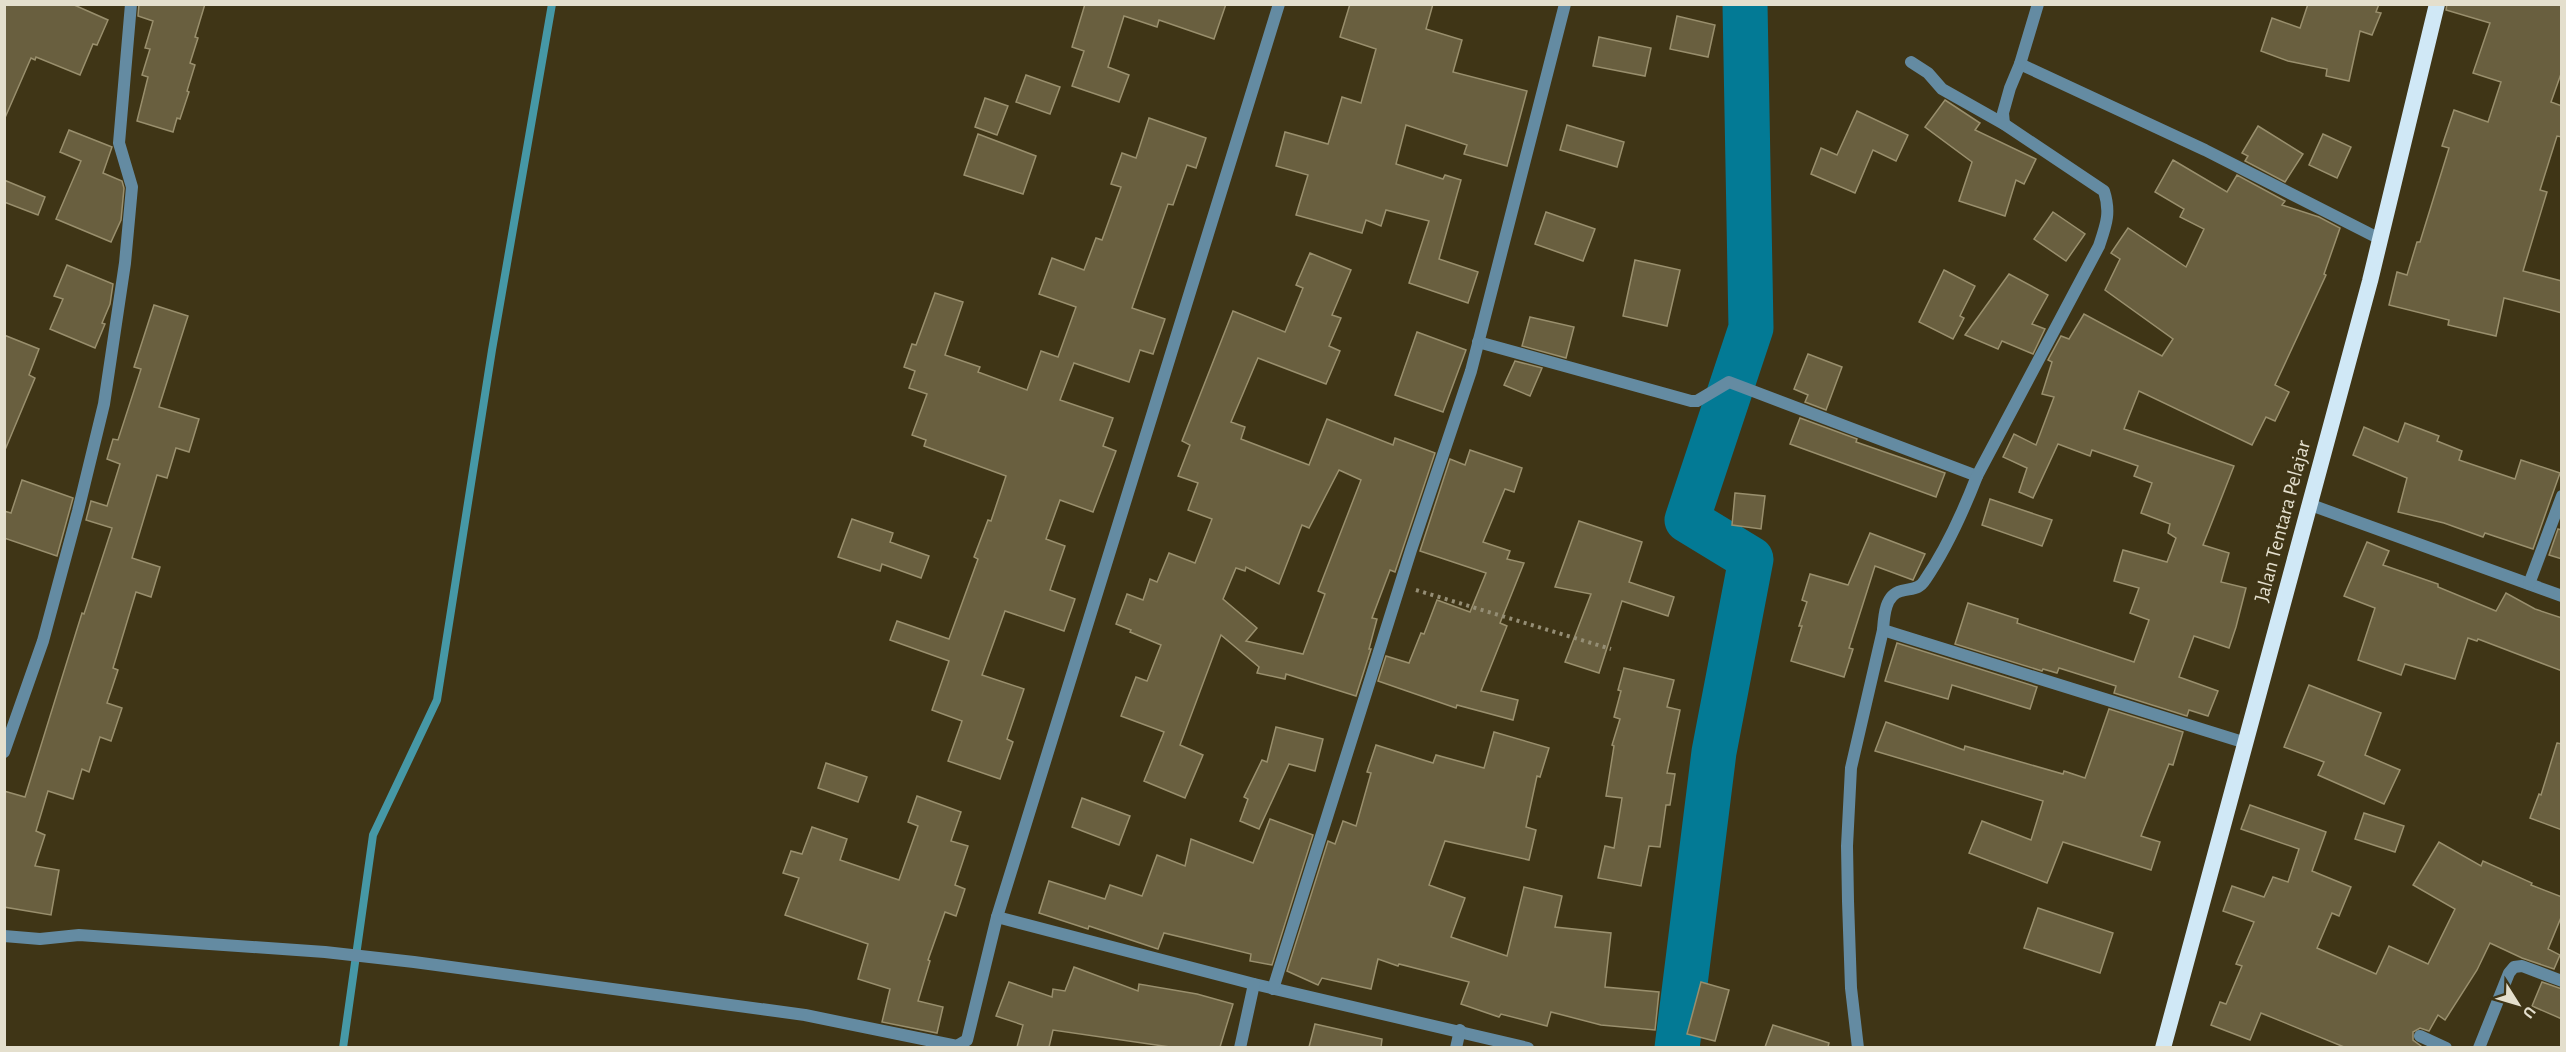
<svg xmlns="http://www.w3.org/2000/svg" width="2566" height="1052" viewBox="0 0 2566 1052" font-family="'Alegreya Sans',sans-serif">
<rect width="100%" height="100%" fill="#3f3516"/>
<g fill="none" stroke-linecap="round" stroke-linejoin="round">
<polyline stroke="#4698a6" stroke-width="8" points="343,1048 373,835 437,700 492,350 552,4"/>
<polyline stroke="#037a95" stroke-width="45" points="1677,1048 1714,752 1751,559 1687,520 1751,328 1745,4"/>
</g>
<g fill="#695f3f" stroke="#998f6d" stroke-width="1.5" fill-rule="evenodd">
<polygon points="4,4 72,4 108,20 97,45 93,44 80,75 36,57 35,60 31,58 4,120"/>
<polygon points="139,4 205,4 195,37 198,38 190,63 195,65 187,91 189,92 180,119 177,118 173,132 137,121 148,77 142,75 150,49 145,48 153,21 138,16"/>
<polygon points="1085,4 1226,4 1214,39 1159,20 1157,27 1124,16 1108,67 1129,75 1119,102 1072,86 1084,51 1072,47"/>
<polygon points="1350,4 1433,4 1426,29 1462,40 1453,72 1527,91 1507,166 1464,154 1467,145 1406,125 1396,164 1443,179 1445,175 1461,180 1439,259 1478,272 1468,303 1409,283 1429,221 1386,210 1381,226 1366,220 1362,233 1296,215 1308,175 1276,166 1285,132 1328,144 1342,97 1361,103 1376,49 1340,37"/>
<polygon points="2308,4 2379,4 2376,12 2381,13 2372,35 2360,31 2349,81 2326,76 2327,69 2288,61 2261,51 2272,18 2300,28"/>
<polygon points="2447,4 2562,4 2562,71 2551,102 2562,106 2562,137 2557,136 2540,190 2547,192 2523,271 2562,281 2562,313 2504,298 2496,336 2448,325 2449,320 2389,305 2397,272 2407,275 2417,242 2420,242 2449,148 2442,146 2454,110 2488,122 2501,82 2473,73 2490,23 2446,10"/>
<polygon points="1677,16 1715,25 1708,57 1670,49"/>
<polygon points="1599,37 1651,48 1645,76 1593,66"/>
<polygon points="1026,75 1060,87 1050,114 1016,102"/>
<polygon points="985,98 1008,106 997,135 975,127"/>
<polygon points="1945,100 1980,123 1975,130 2036,159 2024,184 2016,180 2005,216 1959,201 1972,162 1925,127"/>
<polygon points="1857,111 1908,135 1896,161 1873,150 1855,193 1811,174 1821,148 1837,155"/>
<polygon points="1149,118 1206,138 1196,168 1187,165 1173,205 1168,204 1132,308 1165,319 1153,354 1140,350 1129,382 1074,363 1060,400 1113,418 1103,446 1116,451 1093,512 1060,500 1046,539 1065,546 1050,590 1075,599 1064,631 1005,611 982,675 1024,689 1007,739 1013,742 1000,779 948,761 962,721 932,710 949,661 890,640 897,621 949,639 978,559 974,557 988,520 991,521 1006,476 924,446 926,440 912,435 927,394 909,388 915,371 904,367 912,344 916,345 935,293 963,302 945,355 980,367 978,372 1027,390 1041,351 1058,357 1076,307 1039,294 1052,258 1084,270 1096,238 1102,240 1121,187 1111,184 1122,153 1136,158"/>
<polygon points="1567,125 1624,142 1617,167 1560,150"/>
<polygon points="2258,126 2303,154 2285,182 2245,161 2248,156 2242,153"/>
<polygon points="69,130 112,147 103,173 122,181 124,188 121,220 111,242 56,219 81,161 60,152"/>
<polygon points="978,134 1036,156 1023,194 964,175"/>
<polygon points="2323,134 2351,147 2337,178 2309,165"/>
<polygon points="2173,160 2227,192 2237,175 2285,201 2282,205 2319,217 2340,228 2324,274 2326,275 2275,385 2289,392 2275,421 2266,417 2252,445 2139,391 2124,429 2234,466 2203,545 2229,553 2221,582 2246,588 2236,627 2229,648 2194,636 2179,677 2218,691 2208,716 2189,710 2187,716 2114,693 2116,686 2059,668 2057,673 2043,669 2042,671 1955,644 1968,603 2018,619 2017,623 2134,662 2149,620 2130,613 2139,588 2114,581 2123,550 2167,562 2176,538 2168,533 2170,524 2141,513 2152,483 2134,476 2138,466 2092,450 2090,456 2058,444 2033,498 2019,492 2027,468 2003,457 2014,434 2036,445 2054,397 2042,394 2052,362 2048,360 2061,336 2069,339 2084,314 2162,356 2173,339 2105,290 2120,259 2111,253 2128,228 2186,267 2204,229 2180,217 2184,209 2155,192"/>
<polygon points="4,180 45,197 38,215 4,202"/>
<polygon points="1546,212 1595,229 1583,261 1535,244"/>
<polygon points="2053,212 2085,234 2066,261 2034,239"/>
<path d="M1310,253l41,17 -19,45 9,3 -12,28 11,5 -14,33 -68,-26 -27,64 14,5 -4,12 68,26 18,-46 66,26 2,-7 40,15 -40,119 -5,-2 -18,48 5,1 -8,30h2l-15,47 -70,-22 -1,5 -28,-6 2,-6 -38,-32 -41,110 23,10 -18,43 -41,-17 20,-49 -43,-16 15,-39 11,4 14,-36 -31,-13 1,-2 -15,-6 11,-30 16,6 7,-21 7,3 12,-29 26,10 17,-44 -24,-9 10,-27 -20,-7 12,-31 -8,-4 51,-130 52,21 18,-44 -7,-3zM1339,470l22,10 -43,111 7,3 -22,60 -57,-13 11,-13 -34,-29 13,-31 9,3 1,-4 33,17 23,-59 7,3z"/>
<polygon points="1635,260 1680,270 1667,326 1623,316"/>
<polygon points="67,265 113,284 110,304 102,323 105,324 95,348 50,329 63,299 54,296"/>
<polygon points="1944,270 1975,286 1960,316 1964,318 1953,339 1919,322"/>
<polygon points="2009,274 2048,295 2032,324 2045,329 2033,354 2002,341 1998,349 1965,335"/>
<polygon points="154,305 188,316 159,407 199,419 189,452 176,448 167,478 157,475 132,558 160,567 151,597 136,592 113,668 118,670 107,703 122,708 111,741 100,737 89,772 82,769 73,799 48,791 36,831 45,835 35,866 59,870 51,915 4,907 4,791 25,797 82,613 84,614 112,528 86,520 91,501 107,506 120,464 107,459 113,439 118,440 141,369 134,367"/>
<polygon points="1530,317 1574,327 1566,358 1522,346"/>
<polygon points="1417,332 1466,350 1443,412 1395,395"/>
<polygon points="4,335 39,349 29,375 35,378 5,450"/>
<polygon points="1808,354 1842,367 1826,410 1805,402 1808,395 1794,389"/>
<polygon points="1515,361 1542,368 1530,396 1504,385"/>
<polygon points="1800,418 1857,439 1856,442 1945,473 1936,497 1790,444"/>
<polygon points="2405,423 2439,436 2437,441 2462,451 2459,460 2515,479 2521,460 2560,473 2533,549 2485,533 2483,537 2444,523 2398,512 2407,478 2353,455 2364,427 2398,442"/>
<polygon points="1470,450 1522,468 1514,492 1505,489 1483,542 1510,551 1507,559 1524,563 1500,623 1507,626 1481,691 1518,700 1513,720 1457,705 1456,708 1378,681 1386,656 1409,663 1421,633 1424,634 1437,600 1470,612 1486,573 1420,551 1450,459 1465,465"/>
<polygon points="22,480 73,498 57,556 4,538 4,511 11,513"/>
<polygon points="1735,493 1765,496 1761,529 1732,525"/>
<polygon points="1990,499 2052,520 2042,546 1982,525"/>
<polygon points="852,519 893,533 890,542 929,556 921,578 882,564 880,571 838,557"/>
<polygon points="1579,521 1642,542 1629,582 1674,597 1668,616 1622,601 1599,673 1565,662 1591,594 1555,587"/>
<polygon points="2558,529 2562,530 2562,559 2549,555"/>
<polygon points="1870,533 1925,554 1913,580 1875,566 1849,648 1853,649 1844,677 1791,661 1802,626 1799,626 1807,602 1802,600 1810,574 1848,585"/>
<polygon points="2367,542 2389,551 2383,565 2438,584 2438,587 2496,611 2506,593 2535,609 2562,618 2562,671 2478,639 2477,641 2468,638 2455,679 2405,664 2401,675 2358,660 2375,608 2344,596"/>
<polygon points="1897,643 2037,687 2030,709 1952,685 1948,699 1885,681"/>
<polygon points="1624,668 1674,680 1667,707 1680,710 1667,773 1675,774 1670,805 1666,805 1660,847 1649,846 1641,886 1598,878 1605,846 1614,848 1622,798 1606,796 1614,746 1612,745 1620,719 1614,717 1621,691 1618,690"/>
<polygon points="2309,685 2381,713 2365,755 2400,770 2384,804 2318,775 2324,762 2284,747"/>
<polygon points="2109,709 2183,732 2173,765 2169,764 2141,836 2160,842 2151,870 2063,842 2047,883 1969,853 1982,821 2031,840 2043,801 1875,751 1886,722 1964,750 1965,746 2063,774 2064,771 2085,778"/>
<polygon points="1276,727 1323,739 1315,771 1289,764 1259,829 1240,821 1248,799 1244,797 1262,760 1267,762"/>
<polygon points="1494,732 1549,748 1540,777 1537,776 1526,827 1536,830 1529,860 1445,841 1429,885 1465,898 1451,937 1507,956 1524,887 1562,896 1555,927 1611,933 1605,987 1659,992 1655,1030 1601,1025 1551,1012 1547,1026 1501,1014 1499,1017 1461,1004 1469,982 1399,964 1398,966 1378,959 1371,989 1322,978 1318,985 1287,971 1328,841 1335,844 1343,821 1356,826 1371,773 1367,772 1376,745 1433,763 1436,755 1484,768"/>
<polygon points="2557,743 2562,744 2562,830 2530,818 2539,794 2541,795"/>
<polygon points="826,763 867,777 858,802 818,788"/>
<polygon points="917,796 961,812 951,841 968,846 955,885 965,889 956,916 945,912 928,960 930,961 918,1001 943,1007 937,1033 882,1022 890,989 858,979 868,944 785,915 799,878 783,873 791,851 802,854 812,827 847,839 840,860 899,880 918,826 908,822"/>
<polygon points="1082,798 1130,816 1119,845 1072,827"/>
<polygon points="2250,805 2326,832 2312,871 2351,887 2339,916 2332,913 2317,948 2376,974 2389,946 2428,964 2455,909 2413,885 2439,842 2481,866 2483,861 2532,883 2531,885 2562,897 2562,915 2548,949 2560,955 2554,969 2522,958 2490,943 2477,970 2445,1020 2438,1015 2429,1031 2420,1028 2413,1032 2413,1040 2421,1046 2420,1047 2344,1047 2261,1013 2250,1040 2211,1025 2220,1002 2226,1004 2242,966 2236,964 2254,922 2223,911 2232,886 2264,897 2273,877 2288,882 2299,849 2241,829"/>
<polygon points="2364,813 2404,826 2395,852 2355,839"/>
<polygon points="1270,819 1313,835 1272,965 1250,961 1251,954 1164,933 1158,949 1089,926 1088,929 1039,913 1049,881 1105,899 1110,885 1142,896 1157,855 1185,866 1191,839 1253,863"/>
<polygon points="2038,908 2113,933 2100,973 2024,948"/>
<polygon points="1074,967 1138,991 1139,984 1197,994 1233,1004 1220,1047 1170,1047 1053,1030 1049,1047 1017,1047 1023,1025 996,1016 1009,982 1052,997 1053,989 1065,991"/>
<polygon points="1701,982 1729,990 1715,1041 1687,1034"/>
<polygon points="2542,982 2562,989 2562,1019 2532,1006"/>
<polygon points="1315,1024 1382,1039 1381,1047 1309,1047"/>
<polygon points="1773,1025 1829,1043 1828,1047 1765,1047"/>
</g>
<g fill="none" stroke-linecap="round" stroke-linejoin="round">
<polyline stroke="#958e75" stroke-width="4" stroke-dasharray="3 4.5" stroke-linecap="butt" points="1416,590 1611,649"/>
<g stroke="#648ba2" stroke-width="12">
<polyline points="2020,64 2205,150 2380,239"/>
<polyline points="2004,124 2003,113 2010,88 2020,64 2038,4"/>
<polyline points="1478,342 1691,401 1697,401 1729,382 1977,476"/>
<polyline points="2311,505 2562,596"/>
<polyline points="2529,584 2562,496"/>
<polyline points="1883,630 2246,743"/>
<polyline points="4,752 43,641 78,511 104,404 125,263 132,187 119,143 131,4"/>
<polyline points="997,917 1254,984 1528,1048"/>
<polyline points="4,936 40,939 79,935 325,952 414,962 805,1015 957,1046 967,1040 997,917 1279,4"/>
<polyline points="1273,989 1411,550 1471,371 1565,4"/>
<polyline points="2420,1036 2446,1048"/>
<polyline points="1240,1048 1254,984"/>
<polyline points="1456,1048 1460,1030"/>
<path d="M1858,1048l-7,-60 -3,-87 -1,-55 4,-78 32,-138c1,-14 2,-35 18,-39 10,-3 18,-1 24,-11 22,-32 38,-68 52,-104l122,-230c7,-21 12,-33 5,-55l-100,-67 -62,-35 -14,-16 -17,-11"/>
<polyline points="2479,1048 2509,973 2514,967 2522,966 2562,981"/>
</g>
<polyline stroke="#d0e8f6" stroke-width="16" points="2163,1048 2370,281 2437,4"/>
</g>
<g text-anchor="middle" stroke-width="5" stroke-linejoin="round" paint-order="stroke">
<g font-size="21" fill="#e4dfcd" stroke="#3f3516">
<text transform="translate(2282 521) rotate(-75)" y="7">Jalan Tentara Pelajar</text>
</g>
</g>
<rect width="2566" height="1052" fill="none" stroke="#e4dfcd" stroke-width="12"/>
<g transform="translate(2518 1004) rotate(127)" stroke="#3f3516" stroke-width="4.5" paint-order="stroke">
<path d="M0-4.5L10 22L0 15L-10 22Z" fill="#e4dfcd"/>
<text y="-9" font-size="16" font-weight="bold" text-anchor="middle" fill="#e4dfcd">U</text>
</g>
</svg>
